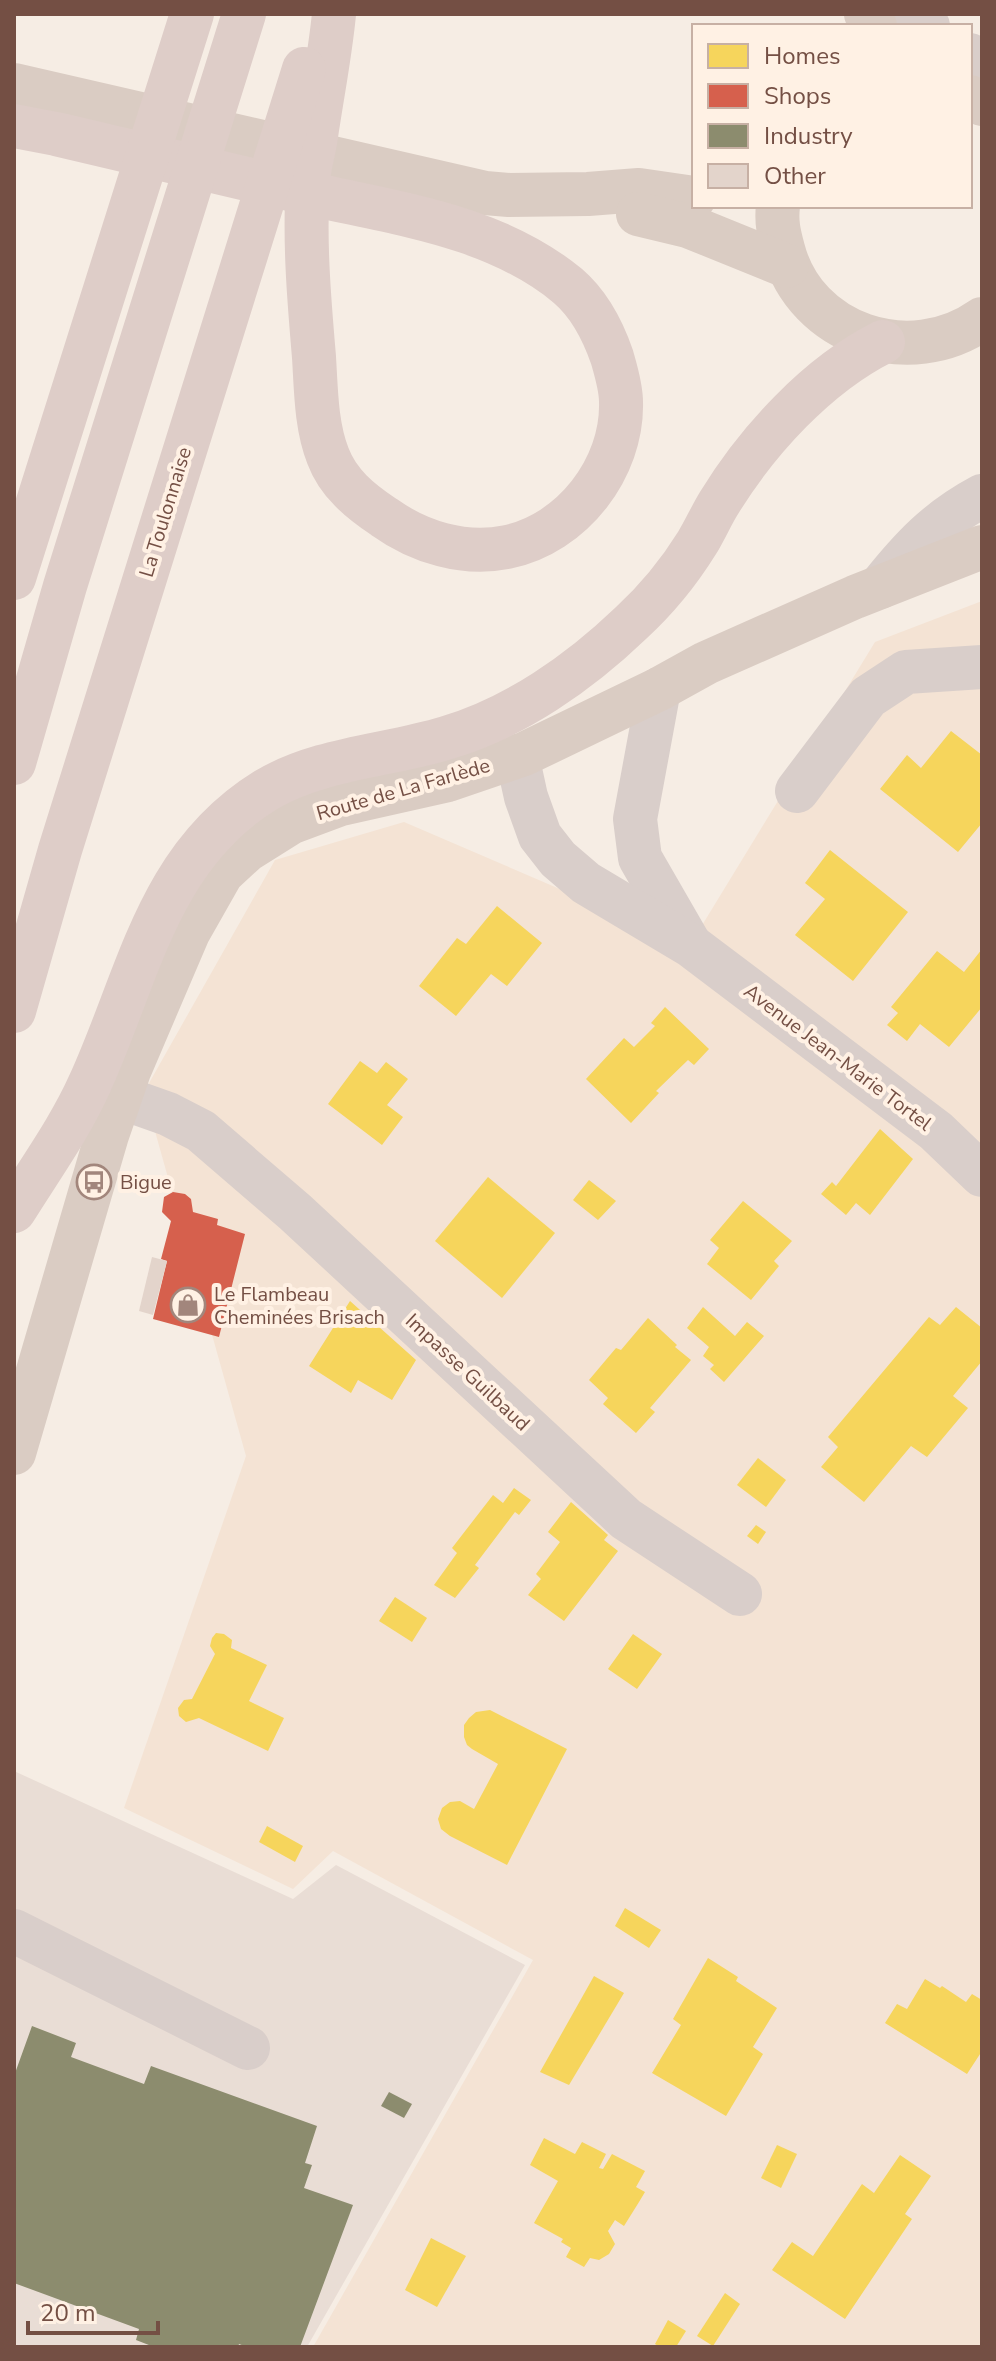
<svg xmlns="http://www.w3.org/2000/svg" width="996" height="2361" viewBox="0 0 996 2361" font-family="'Nunito Sans',sans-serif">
<rect width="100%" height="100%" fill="#f6ede4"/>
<polygon fill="#f4e3d4" points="982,601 982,2347 313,2347 533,1960 333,1851 293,1889 124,1808 246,1456 144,1092 275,860 404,822 690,945 875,642"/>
<polygon fill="#e9ddd5" points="14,1771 293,1899 336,1865 525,1965 307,2347 14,2347"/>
<g fill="#f6d55c">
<polygon points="951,731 982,755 982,823 958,852 880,789 907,755 921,768"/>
<polygon points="830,850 908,912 853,981 795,935 825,899 805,883"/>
<polygon points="497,906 542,943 507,986 491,974 456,1016 419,986 457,938 466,944"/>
<polygon points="982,949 982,1007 949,1047 920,1024 907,1041 887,1025 898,1013 891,1007 937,951 964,972"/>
<polygon points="665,1007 709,1049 694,1065 688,1060 656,1091 659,1093 631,1123 586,1079 624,1038 634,1047 655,1026 651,1023"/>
<polygon points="360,1061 377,1073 386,1062 408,1079 387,1105 403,1117 382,1145 328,1104"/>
<polygon points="880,1129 913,1159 870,1215 856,1203 846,1215 821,1194 832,1182 836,1186"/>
<polygon points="488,1177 555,1233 502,1298 435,1241"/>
<polygon points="589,1180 616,1201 598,1220 573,1200"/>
<polygon points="743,1201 792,1241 774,1261 779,1266 751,1300 707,1264 719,1248 710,1240"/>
<polygon points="350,1301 416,1360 392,1400 358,1380 351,1393 309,1366"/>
<polygon points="703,1307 735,1336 747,1322 764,1336 724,1382 710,1369 714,1365 703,1356 709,1347 687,1328"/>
<polygon points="956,1307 982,1328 982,1361 953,1396 968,1408 927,1457 911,1446 864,1502 821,1467 838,1447 828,1437 929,1317 940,1325"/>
<polygon points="648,1318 677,1345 675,1347 691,1360 650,1408 655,1412 636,1433 603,1404 608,1398 589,1380 616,1348 621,1350"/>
<polygon points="758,1458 786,1480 766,1507 737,1485"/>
<polygon points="514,1488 531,1500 519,1515 515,1512 475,1565 479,1568 455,1598 434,1585 457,1553 452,1548 493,1495 503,1503"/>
<polygon points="571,1502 608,1535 604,1540 618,1551 564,1621 528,1595 541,1579 536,1574 560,1542 548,1532"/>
<polygon points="756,1525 766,1532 758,1544 747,1536"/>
<polygon points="395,1597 427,1618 412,1642 379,1621"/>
<polygon points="216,1633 224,1634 232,1640 231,1648 267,1665 249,1701 284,1718 268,1751 199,1718 186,1722 179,1716 178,1708 184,1700 192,1699 215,1654 210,1646 212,1638"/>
<polygon points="633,1634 662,1654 637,1689 608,1669"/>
<polygon points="490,1710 567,1749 507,1865 450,1836 441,1829 438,1819 442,1808 450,1802 460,1801 474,1809 498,1764 472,1749 467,1745 464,1737 464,1725 469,1718 476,1712"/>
<polygon points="267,1826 303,1846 295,1862 259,1842"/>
<polygon points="625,1908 661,1930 649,1948 615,1926"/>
<polygon points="708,1958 738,1977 736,1981 777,2008 753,2047 763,2054 726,2116 652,2073 681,2025 673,2019"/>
<polygon points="594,1976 624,1993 569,2085 540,2072"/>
<polygon points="925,1979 940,1988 942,1986 966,2002 972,1994 982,2000 982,2051 967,2074 885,2023 897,2004 907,2009"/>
<polygon points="544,2138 575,2154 582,2142 606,2154 599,2168 603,2169 612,2154 645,2171 636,2187 645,2192 639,2202 624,2226 615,2220 608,2231 615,2244 609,2254 599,2260 590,2258 584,2267 566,2257 571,2248 561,2242 563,2239 534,2223 558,2181 530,2165"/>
<polygon points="777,2145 797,2154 781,2188 761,2178"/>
<polygon points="900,2155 931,2176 905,2214 912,2219 845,2319 772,2270 792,2242 813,2256 862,2184 874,2193"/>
<polygon points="431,2238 466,2256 437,2307 405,2290"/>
<polygon points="725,2293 740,2304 713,2346 697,2336"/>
<polygon points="668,2320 686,2331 676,2347 660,2347 655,2344"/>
</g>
<polygon fill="#d6604d" points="173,1192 185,1194 191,1199 193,1212 218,1219 217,1225 245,1234 219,1337 153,1319 167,1261 161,1259 171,1221 162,1212 164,1197"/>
<g fill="#8c8c6e">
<polygon points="32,2026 76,2043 71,2057 144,2084 151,2066 317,2126 305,2163 312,2165 304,2188 353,2205 300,2347 247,2347 239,2344 238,2347 154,2347 136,2340 139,2329 14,2283 14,2076"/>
<polygon points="389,2092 412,2104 404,2118 381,2106"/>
</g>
<polygon fill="#e3d4cb" points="152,1257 167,1261 153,1315 139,1311"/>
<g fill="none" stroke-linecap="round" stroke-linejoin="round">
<g stroke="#d9ceca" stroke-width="44">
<polyline points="912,14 928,26"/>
<polyline points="970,55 982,62"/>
<path d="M880,587c31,-39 57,-67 102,-91"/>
<polyline points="659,689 635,819 640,858 689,943"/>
<polyline points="517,756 526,797 540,836 558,859 586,883 690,945 936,1131 982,1175"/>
<polyline points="797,791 868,697 906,672 982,667"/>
<polyline points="120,1097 168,1114 201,1131 295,1212 626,1519 740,1594"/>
<polyline points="14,1931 248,2048"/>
</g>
<g stroke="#daccc3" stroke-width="44">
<polyline points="866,14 875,26"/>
<polyline points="14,85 485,193 509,195 588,194 639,190 694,198"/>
<polyline points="970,97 982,104"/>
<path d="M778,206c-2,16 1,28 5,43 22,86 127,121 199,70"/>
<polyline points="638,214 688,226 787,266"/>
<polyline points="14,1453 107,1135 129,1071 188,933 222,873 247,850 290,823 341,804 448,780 524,754 659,689 706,663 855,597 982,547"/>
</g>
<g stroke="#decdc8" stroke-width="44">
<path d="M14,126l42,8c85,20 170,40 255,60 88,20 185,32 257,92 21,18 35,45 44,71 4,14 9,30 9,45 2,66 -49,132 -114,145 -43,9 -88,-5 -123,-30 -24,-16 -46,-34 -56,-61 -12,-30 -12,-67 -14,-99 -5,-58 -10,-118 -6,-176 1,-15 6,-30 8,-45 6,-41 14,-81 18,-122"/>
<polyline points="14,578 192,14"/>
<polyline points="14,763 65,586 244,14"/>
<polyline points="14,1011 60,850 304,69"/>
<path d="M14,1211c26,-42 56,-83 76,-128 49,-107 67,-226 176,-293 54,-32 121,-34 180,-52 69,-20 134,-66 185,-115 25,-23 48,-51 66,-80 8,-13 14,-27 22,-40 38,-62 98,-128 164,-161"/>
</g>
</g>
<defs>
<g id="bus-ring" transform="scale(1.8)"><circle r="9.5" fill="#fff1e4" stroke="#a2867c" stroke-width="1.5"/><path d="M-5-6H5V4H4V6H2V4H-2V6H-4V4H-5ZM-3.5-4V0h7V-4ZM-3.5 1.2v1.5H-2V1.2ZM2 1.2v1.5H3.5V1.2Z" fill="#a2867c"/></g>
<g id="shop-ring" transform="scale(1.8)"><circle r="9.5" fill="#fff1e4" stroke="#a2867c" stroke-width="1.5"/><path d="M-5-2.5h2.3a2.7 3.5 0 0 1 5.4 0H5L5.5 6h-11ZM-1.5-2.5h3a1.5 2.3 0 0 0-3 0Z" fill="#a2867c"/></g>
</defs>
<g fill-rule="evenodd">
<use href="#bus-ring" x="94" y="1182"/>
<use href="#shop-ring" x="188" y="1305"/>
</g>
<g text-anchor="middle" stroke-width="8" stroke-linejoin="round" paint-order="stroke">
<g font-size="20" fill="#744f44" stroke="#fff1e4">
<text transform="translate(165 512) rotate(-73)" y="7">La Toulonnaise</text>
<text transform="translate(403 789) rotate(-16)" y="7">Route de La Farlède</text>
<text transform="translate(838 1057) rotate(37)" y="7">Avenue Jean-Marie Tortel</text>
<text transform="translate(468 1372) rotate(43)" y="7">Impasse Guilbaud</text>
</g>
<g font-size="20" fill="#744f44" stroke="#fff1e4" text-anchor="start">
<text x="120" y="1189">Bigue</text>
<text x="214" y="1301">Le Flambeau<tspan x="214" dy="23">Cheminées Brisach</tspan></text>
</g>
</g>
<rect width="996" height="2361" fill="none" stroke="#744f44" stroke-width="32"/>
<rect x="692" y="24" width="280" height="184" fill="#fff1e4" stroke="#c7b0a4" stroke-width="2"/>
<rect x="708" y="44" width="40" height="24" fill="#f6d55c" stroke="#c7b0a4" stroke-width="2"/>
<text x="764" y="64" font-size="24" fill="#744f44">Homes</text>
<rect x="708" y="84" width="40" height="24" fill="#d6604d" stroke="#c7b0a4" stroke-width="2"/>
<text x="764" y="104" font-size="24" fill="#744f44">Shops</text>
<rect x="708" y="124" width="40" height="24" fill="#8c8c6e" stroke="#c7b0a4" stroke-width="2"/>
<text x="764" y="144" font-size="24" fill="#744f44">Industry</text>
<rect x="708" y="164" width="40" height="24" fill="#e3d4cb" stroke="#c7b0a4" stroke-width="2"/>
<text x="764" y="184" font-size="24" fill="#744f44">Other</text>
<path d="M28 2321v12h130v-12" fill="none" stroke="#744f44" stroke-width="4"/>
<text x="40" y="2321" font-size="24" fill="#744f44" stroke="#fff1e4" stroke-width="6" paint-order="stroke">20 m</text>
</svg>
